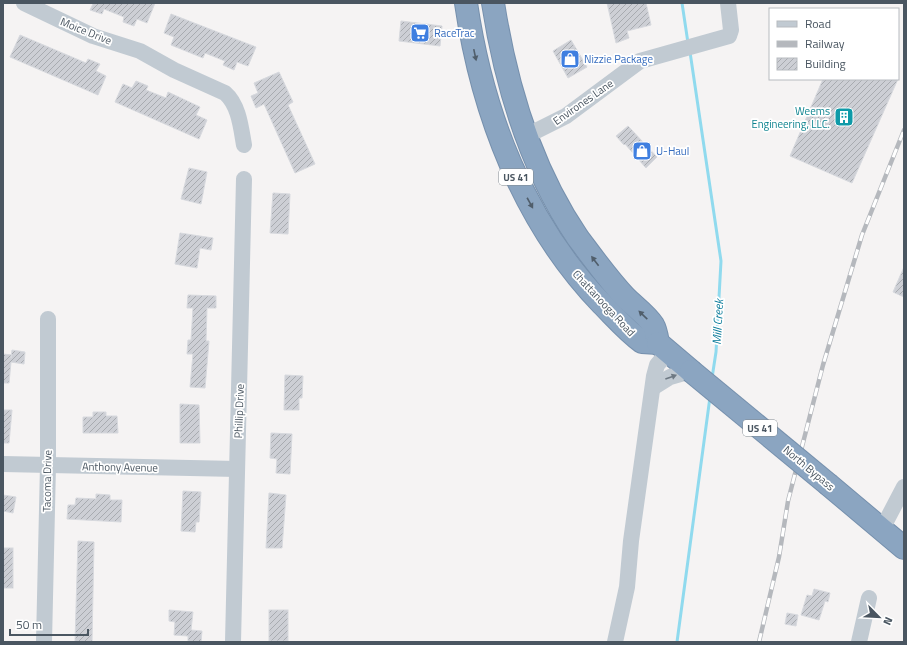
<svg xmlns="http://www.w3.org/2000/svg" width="907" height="645" viewBox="0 0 907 645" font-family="'Titillium Web',sans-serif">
<defs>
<pattern id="building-hatch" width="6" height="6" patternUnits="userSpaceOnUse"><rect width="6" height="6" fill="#cdcfd5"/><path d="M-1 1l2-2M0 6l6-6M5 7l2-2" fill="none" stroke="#a8abb0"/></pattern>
</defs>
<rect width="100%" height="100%" fill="#f5f3f3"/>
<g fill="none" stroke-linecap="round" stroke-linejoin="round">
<g stroke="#90daee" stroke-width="3">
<polyline points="682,3 688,43"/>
<polyline points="690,52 721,261 716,352 712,378"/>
<polyline points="677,642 710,397"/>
</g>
</g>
<g fill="url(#building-hatch)" stroke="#d7d9de">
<polygon points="90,3 155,3 147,23 137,19 134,26 123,22 124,17 104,9 102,14 90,10 93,4"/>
<polygon points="607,3 646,3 651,25 627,31 629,38 616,43"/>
<polygon points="171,14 256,47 248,66 237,62 234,70 223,65 225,61 205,53 203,58 171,45 174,37 164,33"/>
<polygon points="401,21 442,26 440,46 399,41"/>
<polygon points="20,35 86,63 88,59 100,64 96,71 106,76 98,95 10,57"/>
<polygon points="571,40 587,67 568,78 553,51"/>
<polygon points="279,72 293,102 288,105 315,164 295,173 264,104 256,108 251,96 258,93 254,83"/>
<polygon points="823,79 898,79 852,183 790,156"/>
<polygon points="136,81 148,86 146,90 166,98 168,92 200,107 196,115 207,120 199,139 115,102 123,84 132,88"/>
<polygon points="628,126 657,157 646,168 625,144 624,145 616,136"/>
<polygon points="189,168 207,172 201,204 181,199"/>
<polygon points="273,193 290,194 288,234 270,233"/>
<polygon points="180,233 213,238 211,250 200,248 197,268 175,264"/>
<polygon points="904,267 904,297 893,292"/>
<polygon points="188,295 216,296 216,308 207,308 206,341 209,341 205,388 190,387 193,354 187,354 188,340 191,340 193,308 187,308"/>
<polygon points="12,350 25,352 24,364 11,362 9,383 3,383 3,354 12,355 11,358"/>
<polygon points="285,375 303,376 302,398 299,398 299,410 284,410"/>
<polygon points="180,404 199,405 200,443 180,443"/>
<polygon points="3,410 12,410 9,443 3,443"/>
<polygon points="93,412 106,412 106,416 117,416 118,433 83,433 83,417 93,417"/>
<polygon points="271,433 292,434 290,474 276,473 277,459 270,458"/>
<polygon points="183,491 201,492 199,522 196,522 195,532 181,531"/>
<polygon points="269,493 286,495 282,548 266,548"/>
<polygon points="96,494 110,495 110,500 122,500 121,522 67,519 68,505 75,505 76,498 96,499"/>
<polygon points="3,495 16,497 13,513 3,511"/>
<polygon points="78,541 94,542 92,642 75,642"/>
<rect x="3" y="548" width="10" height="40"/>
<polygon points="814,589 830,593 828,602 825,601 819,620 801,615 807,595 812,596"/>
<polygon points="169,610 193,612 191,630 202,631 201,642 188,642 188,636 174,635 175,622 169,621"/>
<rect x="269" y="610" width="19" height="31"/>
<polygon points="787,613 798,615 796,626 785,624"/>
</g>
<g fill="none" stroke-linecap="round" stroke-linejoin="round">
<g stroke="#7690ad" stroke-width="24">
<g id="highway">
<path d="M466,3c16,110 58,220 136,301 13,13 25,27 40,38l16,1"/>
<path d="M493,3c13,83 37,165 85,235 15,20 30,41 47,59 9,9 22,18 28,28 3,5 4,12 5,18"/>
<polyline points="658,343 691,371"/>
<polyline points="829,485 904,548"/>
</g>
</g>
<g stroke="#c1cad2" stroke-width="16">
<path d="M24,3l69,33 47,15 34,19 51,23c14,12 16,35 19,52"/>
<polyline points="526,136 566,116 640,61 729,36 731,30 728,3"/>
<polyline points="654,387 670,377 691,371"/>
<polyline points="3,464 237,469"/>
<polyline points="882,529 904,487"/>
<polyline points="44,642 48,465 48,319"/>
<polyline points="233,642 244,179"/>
<polyline points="615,642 627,587 631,541 654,376 657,365 669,351"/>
<polyline points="859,642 869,598"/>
</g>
<use href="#highway" stroke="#8ba5c1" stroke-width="22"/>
<g stroke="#b5b8bd" stroke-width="4.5">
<polyline id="rail" points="759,642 779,557 788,501 823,365 862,235 904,130"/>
</g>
<use href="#rail" stroke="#fff" stroke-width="3" stroke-dasharray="9" stroke-linecap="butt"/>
<g stroke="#7690ad" stroke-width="24" stroke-linecap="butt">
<polyline id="highway-bridge" points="691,371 829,485"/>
</g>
<use href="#highway-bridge" stroke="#8ba5c1" stroke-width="22"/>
</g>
<defs><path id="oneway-solid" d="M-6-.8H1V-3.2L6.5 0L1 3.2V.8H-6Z"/></defs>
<g fill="#505e6b">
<use href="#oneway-solid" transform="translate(475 55) rotate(78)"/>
<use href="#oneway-solid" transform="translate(530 203) rotate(61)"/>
<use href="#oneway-solid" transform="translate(595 261) rotate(-127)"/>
<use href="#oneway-solid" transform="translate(643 315) rotate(-136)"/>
</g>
<use fill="#6e7983" href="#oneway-solid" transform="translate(671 377) rotate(-20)"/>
<defs>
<g id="supermarket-square" transform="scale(1)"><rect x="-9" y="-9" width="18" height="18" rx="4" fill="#3f7fe0" stroke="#fff"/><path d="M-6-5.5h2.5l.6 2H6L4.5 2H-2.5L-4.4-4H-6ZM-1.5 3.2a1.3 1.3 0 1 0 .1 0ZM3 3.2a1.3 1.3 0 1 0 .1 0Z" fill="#fff"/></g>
<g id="shop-square" transform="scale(1)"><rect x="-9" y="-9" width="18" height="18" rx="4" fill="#3f7fe0" stroke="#fff"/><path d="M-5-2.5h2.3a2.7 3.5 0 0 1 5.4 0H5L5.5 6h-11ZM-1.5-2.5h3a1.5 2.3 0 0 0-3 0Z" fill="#fff"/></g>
<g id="building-square" transform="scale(1)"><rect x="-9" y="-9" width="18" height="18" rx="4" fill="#0f9aa8" stroke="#fff"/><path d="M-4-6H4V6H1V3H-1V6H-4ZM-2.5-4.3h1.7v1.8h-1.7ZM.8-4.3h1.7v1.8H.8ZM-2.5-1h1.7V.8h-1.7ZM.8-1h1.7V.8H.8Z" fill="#fff"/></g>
</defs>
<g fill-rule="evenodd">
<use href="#supermarket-square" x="420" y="33"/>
<use href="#shop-square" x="570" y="59"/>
<use href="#building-square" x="844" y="117"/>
<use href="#shop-square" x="642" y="151"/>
</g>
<g text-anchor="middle" stroke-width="3.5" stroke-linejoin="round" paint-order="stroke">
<g fill="#fff" stroke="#808990" stroke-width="1">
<rect x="499" y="169" width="34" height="16" rx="3"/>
<rect x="743" y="420" width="34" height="16" rx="3"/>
</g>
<g font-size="10" font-weight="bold" fill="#4a5661">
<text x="516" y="181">US 41</text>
<text x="760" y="432">US 41</text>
</g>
<g font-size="11" fill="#4a5661" stroke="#fff">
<text transform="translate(86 31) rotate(22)" y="4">Moice Drive</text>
<text transform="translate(583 102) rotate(-35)" y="4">Environes Lane</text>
<text transform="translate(604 303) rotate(47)" y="4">Chattanooga Road</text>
<text transform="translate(239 411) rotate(-88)" y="4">Phillip Drive</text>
<text transform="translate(120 467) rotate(1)" y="4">Anthony Avenue</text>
<text transform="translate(809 468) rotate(40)" y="4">North Bypass</text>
<text transform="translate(47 481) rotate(-89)" y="4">Tacoma Drive</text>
</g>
<g font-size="11" fill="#366cbe" stroke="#fff" text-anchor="start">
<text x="434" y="37">RaceTrac</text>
<text x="584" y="63">Nizzie Package</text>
<text x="656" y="155">U-Haul</text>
</g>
<g font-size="11" fill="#0d838f" stroke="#fff" text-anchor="end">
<text x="830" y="115">Weems<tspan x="830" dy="13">Engineering, LLC.</tspan></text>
</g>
<g font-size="12" font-style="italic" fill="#0c7c9b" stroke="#fff">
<text transform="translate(718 322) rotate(-87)" y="4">Mill Creek</text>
</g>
</g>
<rect width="907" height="645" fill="none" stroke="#4a5661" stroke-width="8"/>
<rect x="769" y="8" width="130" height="72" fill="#ffffff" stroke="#b7bbc0"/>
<rect x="777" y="21" width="20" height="6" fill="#c1cad2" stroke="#b7bbc0"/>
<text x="805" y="28" font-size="12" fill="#4a5661">Road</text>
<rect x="777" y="41" width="20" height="6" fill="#b5b8bd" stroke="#b7bbc0"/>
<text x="805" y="48" font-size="12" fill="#4a5661">Railway</text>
<rect x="777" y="58" width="20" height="12" fill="url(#building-hatch)" stroke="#b7bbc0"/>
<text x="805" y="68" font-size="12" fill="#4a5661">Building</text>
<g transform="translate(879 617) rotate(114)" stroke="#ffffff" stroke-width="3" paint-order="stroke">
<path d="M0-3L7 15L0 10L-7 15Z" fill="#4a5661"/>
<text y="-6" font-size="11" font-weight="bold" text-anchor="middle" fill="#4a5661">N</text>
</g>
<path d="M10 629v6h78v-6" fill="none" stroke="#4a5661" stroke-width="2"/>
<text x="16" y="629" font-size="12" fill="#4a5661" stroke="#ffffff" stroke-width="3" paint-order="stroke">50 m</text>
</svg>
